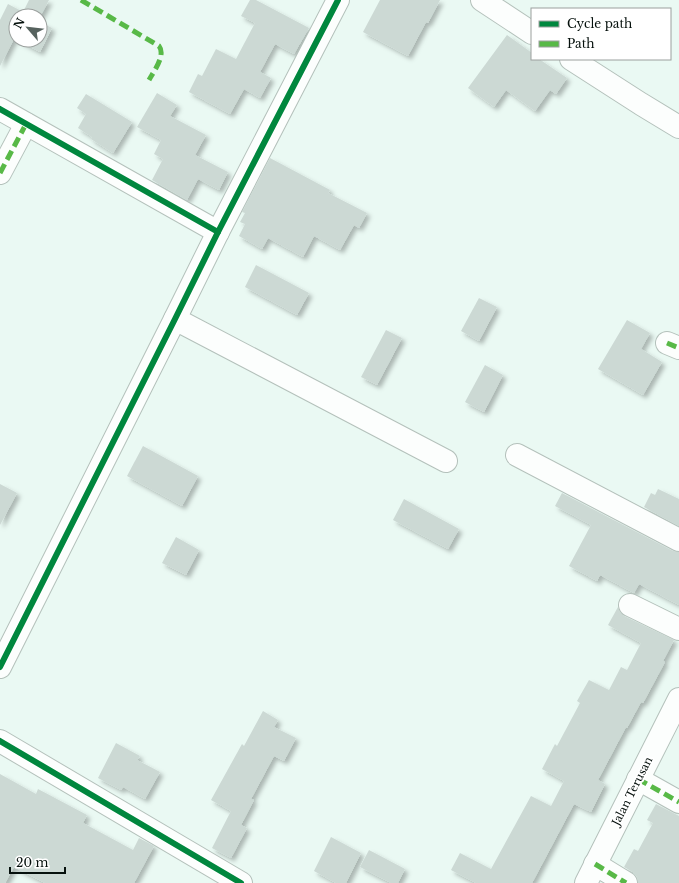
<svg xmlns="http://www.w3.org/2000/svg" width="679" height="883" viewBox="0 0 679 883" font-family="'Libre Baskerville',serif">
<defs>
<filter id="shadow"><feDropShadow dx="3.5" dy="3.5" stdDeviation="2" flood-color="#0004"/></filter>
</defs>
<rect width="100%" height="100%" fill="#eaf9f3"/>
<g fill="#ccd9d4" filter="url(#shadow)">
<polygon points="29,0 49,0 40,17 16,16 16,40 14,39 0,66 0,20 8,4 23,12"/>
<polygon points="250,0 256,0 309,28 294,54 275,44 260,72 271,78 260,98 244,89 230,114 189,92 198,74 202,76 216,49 236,59 255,23 241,16"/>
<polygon points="380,0 440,0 428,23 426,22 408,56 363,32"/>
<polygon points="40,22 52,28 40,52 17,40 40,40"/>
<polygon points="507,35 532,53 532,59 539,59 567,78 556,94 550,90 535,111 506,90 494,107 468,88"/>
<polygon points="157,93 177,105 170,116 206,135 195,155 228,172 219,190 198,179 187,200 152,180 163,159 154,154 161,140 137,127"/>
<polygon points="86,94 132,122 113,153 91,139 92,137 78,128 86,114 77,108"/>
<polygon points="270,158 330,190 328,193 367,213 359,228 354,225 340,250 314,236 303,257 268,238 262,249 239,236 245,224 240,222 245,213 242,212"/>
<polygon points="256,265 309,293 297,315 245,287"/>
<polygon points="479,298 497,307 479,341 461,331"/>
<polygon points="627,320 650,333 641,349 662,362 643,395 598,369"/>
<polygon points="386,330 402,338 377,385 361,377"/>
<polygon points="485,365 503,375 484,412 465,402"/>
<polygon points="143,446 198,476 182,506 127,476"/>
<polygon points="0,484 17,493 0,525"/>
<polygon points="658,489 679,499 679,526 644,507 651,493 655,495"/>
<polygon points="562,493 673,551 679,552 679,605 639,584 634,593 600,575 597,581 569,566 591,525 555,506"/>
<polygon points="404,499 459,529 448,549 393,520"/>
<polygon points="176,537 199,550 186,575 162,563"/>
<polygon points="618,607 620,612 624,616 674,640 663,661 665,662 643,703 641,702 627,728 626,727 598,780 605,784 591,812 574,804 532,883 476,883 451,870 460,853 491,869 531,796 551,806 564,781 542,769 555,744 557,746 580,703 577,701 589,680 609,690 621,667 627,670 641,643 608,625"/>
<polygon points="263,711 278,720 274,727 296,738 284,761 274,756 251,799 254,800 241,825 247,828 231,858 212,848 231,811 211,800 242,744 244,746"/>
<polygon points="116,743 140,756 137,760 160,772 145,799 123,787 121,790 98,778"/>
<polygon points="0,774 36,794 38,789 87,815 83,823 133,850 139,838 154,846 134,883 45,883 14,867 5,883 0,883"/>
<polygon points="656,804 679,816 679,883 638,883 637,877 633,872 624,867 634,849 638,851 653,823 647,820"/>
<polygon points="331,837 361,853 346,883 336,883 314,871"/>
<polygon points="369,850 405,869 398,883 391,883 360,867"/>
</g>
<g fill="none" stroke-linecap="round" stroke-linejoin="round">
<g stroke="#b4c1bb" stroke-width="24">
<g id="minor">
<polyline points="482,0 532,33"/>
<polyline points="571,59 641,104 679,127"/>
<polyline points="0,109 218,232"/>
<polyline points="0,173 26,124"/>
<polyline points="175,319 446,461"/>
<polyline points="667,343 679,348"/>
<polyline points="517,455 679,540"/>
<polyline points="630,605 679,629"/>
<polyline points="0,667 175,319 218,232 338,0"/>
<polyline points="0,741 241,883"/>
<polyline points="638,779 679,802"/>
<polyline points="595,864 626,883"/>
<polyline points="586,883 679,699"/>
</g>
</g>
<use href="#minor" stroke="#fcfefd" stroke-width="22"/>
<g stroke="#58b947" stroke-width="5" stroke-dasharray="10 5" stroke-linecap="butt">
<path d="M81,0l78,46c7,9 -5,25 -10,34"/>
<polyline points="0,173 26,124"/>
<polyline points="667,343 679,348"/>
<polyline points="638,779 679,802"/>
<polyline points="595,864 626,883"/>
</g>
<g stroke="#fff" stroke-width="8">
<g id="cycleway">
<polyline points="0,109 218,232"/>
<polyline points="0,667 175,319 218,232 338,0"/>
<polyline points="0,741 241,883"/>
</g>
</g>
<use href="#cycleway" stroke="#00873e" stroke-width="6"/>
</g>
<g text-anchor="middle" stroke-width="4" stroke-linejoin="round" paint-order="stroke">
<g font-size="11" fill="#06110d" stroke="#fff">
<text transform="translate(632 791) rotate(-63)" y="4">Jalan Terusan</text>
</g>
</g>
<rect x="531" y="8" width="140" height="52" fill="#ffffff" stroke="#9ba09e"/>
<rect x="539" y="21" width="20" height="6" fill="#00873e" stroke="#9ba09e"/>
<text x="567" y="28" font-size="12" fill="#06110d">Cycle path</text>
<rect x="539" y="41" width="20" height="6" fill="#58b947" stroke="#9ba09e"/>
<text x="567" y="48" font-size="12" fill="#06110d">Path</text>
<g transform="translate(28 28) rotate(298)"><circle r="19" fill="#ffffff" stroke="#9ba09e"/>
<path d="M0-3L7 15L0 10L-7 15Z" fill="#56625e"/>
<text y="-6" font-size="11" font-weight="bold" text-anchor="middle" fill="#06110d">N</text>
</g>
<path d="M10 867v6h55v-6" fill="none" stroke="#06110d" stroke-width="2"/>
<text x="16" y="867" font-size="12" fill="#06110d" stroke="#ffffff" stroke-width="3" paint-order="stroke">20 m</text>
</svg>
